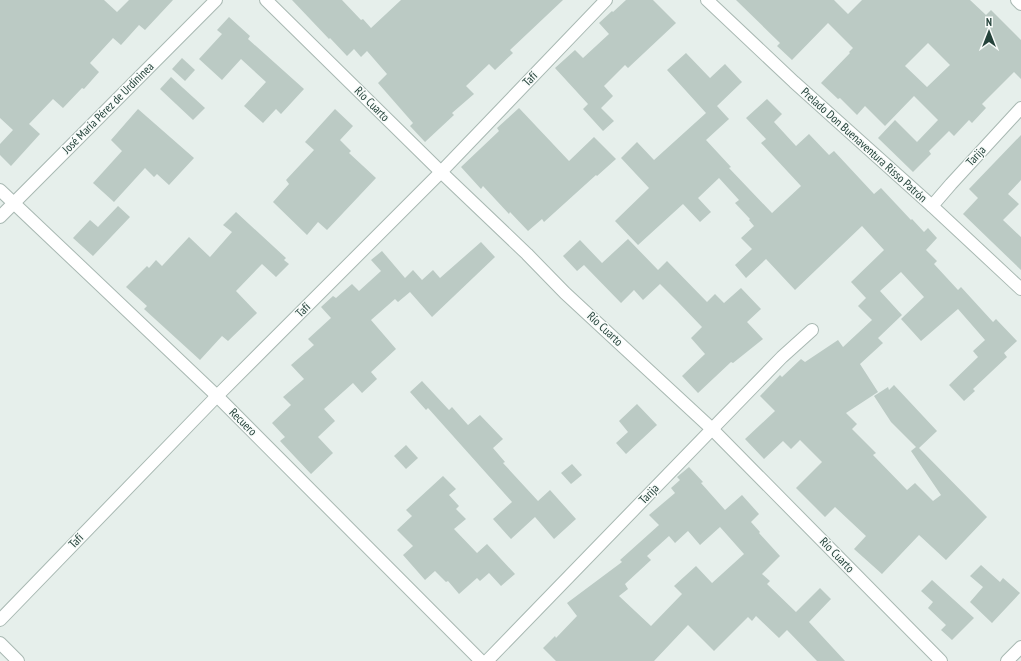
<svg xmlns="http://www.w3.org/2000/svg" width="1021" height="661" viewBox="0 0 1021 661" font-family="'PT Sans Narrow',sans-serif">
<rect width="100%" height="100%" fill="#e6efeb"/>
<g fill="#bbcac4" fill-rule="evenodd">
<polygon points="0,0 104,0 117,12 129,0 173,0 145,30 139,25 121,45 113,38 90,63 99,72 84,89 82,88 63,108 53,99 29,124 40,134 11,166 0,155 0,144 13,130 0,118"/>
<polygon points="292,0 342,0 361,20 363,19 371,28 401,0 563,0 510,50 513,53 495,70 489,64 466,86 474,94 452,113 454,115 425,142 410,126 413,123 378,83 387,74 367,51 361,57 354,49 347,56 330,38 329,39"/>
<polygon points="626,0 653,0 676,23 628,68 625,65 604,86 613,96 601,108 614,121 603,131 583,109 588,104 555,68 575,50 583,58 609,34 599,23 612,11 613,12"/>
<path d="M736,0h98l14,14 14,-14h108l16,15 5,-5 30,30v39l-7,-7 -32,32 4,4 -14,15 -3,-3 -15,16 -5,-5 -20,20 2,3 -18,18 -35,-34 17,-18 22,22 21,-22 -24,-24 -29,30 -20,-20 -8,9 -17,-17 -2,1 -17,-16 29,-30 -1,-1 4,-4 -25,-25 -36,37 -15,-14 3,-3zM928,43l22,22 -23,22 -22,-21z"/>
<polygon points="229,17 250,36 248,39 304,89 281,114 276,109 263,123 244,106 266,82 241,59 222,80 199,59 222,34 217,30"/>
<polygon points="686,53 710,78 725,64 742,82 717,106 729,119 706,140 731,167 729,168 772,213 801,186 761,143 766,139 746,118 767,99 782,114 774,122 796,146 809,134 829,155 834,151 874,194 881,188 911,220 912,219 924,232 928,228 937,238 926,250 937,261 934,264 958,290 961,287 993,322 996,319 1017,341 1004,353 1007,357 973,389 975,391 964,401 949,385 978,357 973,351 985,340 958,309 921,341 901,319 924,297 901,272 880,291 902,315 878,338 883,343 860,364 878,392 846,413 857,424 852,429 876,453 873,455 907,490 915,483 933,501 941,495 911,451 916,447 891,422 874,396 888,387 889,390 894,385 937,431 919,448 987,517 946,560 919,535 882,574 854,549 866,536 835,507 825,517 796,488 822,462 800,440 791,449 783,441 764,459 745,439 775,411 760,396 780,375 782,377 801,359 805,362 838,340 843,347 872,320 858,306 866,298 851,282 884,250 862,226 795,290 766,259 746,278 735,265 752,249 741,238 754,226 749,220 750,219 735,203 739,200 719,178 698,198 711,212 700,222 683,204 638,245 615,221 649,188 621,158 637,142 654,160 706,113 667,70"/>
<polygon points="182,58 195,70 185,81 172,69"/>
<polygon points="171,77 205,108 193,120 160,89"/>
<polygon points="519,108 569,161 594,137 616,159 597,176 596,175 544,222 542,219 528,231 510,212 509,214 483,186 481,189 461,167 499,131 497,128"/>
<polygon points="138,109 194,158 169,185 157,174 154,177 145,168 114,202 93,183 122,151 111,140"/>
<polygon points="335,109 353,126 340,140 351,151 349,153 376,178 327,230 318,222 307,235 273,202 289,184 286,180 314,150 305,142"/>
<polygon points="1021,135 1021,180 1008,194 1019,204 1003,220 1021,237 1021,270 963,214 978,198 969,189"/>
<polygon points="118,206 130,217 93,256 73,238 90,220 98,227"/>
<polygon points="236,212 286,258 284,260 289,264 276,277 262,264 236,291 257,313 228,341 222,336 200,360 144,309 147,306 126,287 147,266 149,268 156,260 162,266 189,237 210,257 232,232 223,225"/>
<polygon points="628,239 658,270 667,261 707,302 715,294 724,303 741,288 761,309 747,322 763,339 733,363 731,362 698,393 682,376 705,354 691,338 702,327 677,301 660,284 643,300 634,290 621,303 584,265 577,271 563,256 580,240 602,263"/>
<polygon points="481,242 495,257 432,317 410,292 398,302 395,299 371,320 396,349 371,372 377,379 362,393 353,383 324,409 335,421 318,437 333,453 311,474 280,441 285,437 272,423 291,405 283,397 304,379 291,365 314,345 308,339 331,318 321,307 333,296 336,298 352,284 359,291 381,271 371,260 382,251 405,278 413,270 422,280 433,270 440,278"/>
<polygon points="422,381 449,410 452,407 468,425 480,415 503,439 493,448 505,462 503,463 538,501 550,490 576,519 554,539 535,517 511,539 493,519 512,502 428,408 426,410 410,392"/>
<polygon points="637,404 657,425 626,454 616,443 628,432 619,421"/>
<polygon points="406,445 418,458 406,469 394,456"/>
<polygon points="572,464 582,475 571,484 561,473"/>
<path d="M689,467l14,15 -2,1 24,27 17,-15 17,19 -8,8 9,10 -1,1 21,23 -18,18 8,7 -3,3 29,28 24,-24 11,11 -22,23 36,39h-28l-30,-31 -8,8 -23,-22 -4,5 -4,-4 -34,34 -26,-26 -34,36h-98l-13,-13 12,-12 1,2 21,-22 -10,-13 55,-41 -2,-2 39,-35 -10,-10 26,-22 -4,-5 9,-8 -3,-3zM720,527l24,27 -32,29 -16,-17 -22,20 8,8 -31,32 -32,-30 9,-7 -3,-5 26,-24 -4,-4 22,-20 6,7 13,-12 12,14z"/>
<polygon points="443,476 456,489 449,495 459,506 456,509 466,519 454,529 477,553 487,544 515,574 501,586 489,573 480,581 477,578 459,594 448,581 446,582 435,571 425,580 403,555 413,546 397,530 412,516 406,510"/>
<polygon points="981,565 1000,582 1003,578 1020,593 992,623 970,602 983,587 970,576"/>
<polygon points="932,580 974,618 952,640 941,630 946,625 928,608 933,602 921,591"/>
</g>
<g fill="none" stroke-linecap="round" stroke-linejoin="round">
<g stroke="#a8b8b2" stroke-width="14">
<g id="street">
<polyline points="266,0 441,172 527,254 565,293 712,429 941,661"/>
<polyline points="707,0 794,82 932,206 1021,289"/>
<polyline points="1017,0 1021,4"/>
<polyline points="0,190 217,396 481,661"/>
<polyline points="932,206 951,184 1021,108"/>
<polyline points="0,217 216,0"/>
<polyline points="0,620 217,396 441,172 606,0"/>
<polyline points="0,643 18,661"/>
<polyline points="487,661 782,357 812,330"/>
<polyline points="1007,661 1021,647"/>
</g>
</g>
<use href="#street" stroke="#fff" stroke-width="12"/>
</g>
<g text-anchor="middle" stroke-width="3" stroke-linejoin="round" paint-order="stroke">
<g font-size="12" fill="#24423a" stroke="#f7fbf9">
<text transform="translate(530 79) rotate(-46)" y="4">Tafí</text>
<text transform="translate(372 104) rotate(45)" y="4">Río Cuarto</text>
<text transform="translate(108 108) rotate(-45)" y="4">José María Pérez de Urdininea</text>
<text transform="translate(864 145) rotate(42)" y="4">Prelado Don Buenaventura Risso Patrón</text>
<text transform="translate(976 156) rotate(-47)" y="4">Tarija</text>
<text transform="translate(303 310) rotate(-45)" y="4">Tafí</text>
<text transform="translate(605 329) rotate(43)" y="4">Río Cuarto</text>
<text transform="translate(243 422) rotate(45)" y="4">Recuero</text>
<text transform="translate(649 494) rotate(-46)" y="4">Tarija</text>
<text transform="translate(76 541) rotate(-46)" y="4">Tafí</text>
<text transform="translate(837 555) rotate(46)" y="4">Río Cuarto</text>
</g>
</g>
<g transform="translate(989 32)" stroke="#f7fbf9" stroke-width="3" paint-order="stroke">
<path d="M0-3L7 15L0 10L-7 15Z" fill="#24423a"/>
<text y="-6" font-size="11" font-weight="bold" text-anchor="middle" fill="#24423a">N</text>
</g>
</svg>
